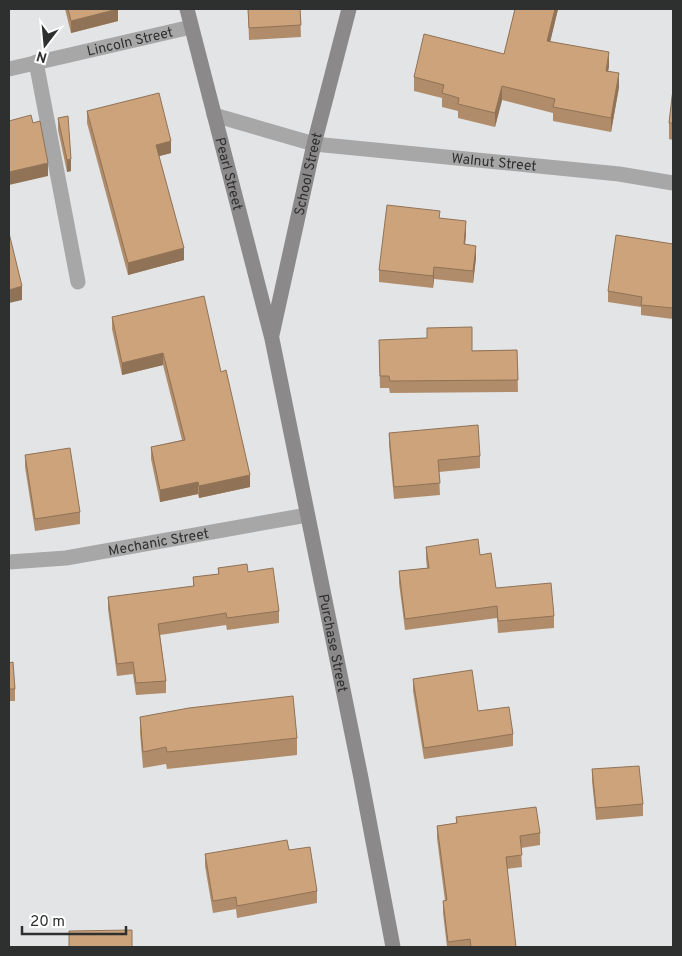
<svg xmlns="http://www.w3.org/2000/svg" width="682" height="956" viewBox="0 0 682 956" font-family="Overpass,sans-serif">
<rect width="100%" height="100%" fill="#e3e4e6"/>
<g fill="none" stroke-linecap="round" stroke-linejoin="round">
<polyline stroke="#a8a7a7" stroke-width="15" points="36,62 78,282"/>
<g stroke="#a8a7a7" stroke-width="15">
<path id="s1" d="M9,69l182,-42"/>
<path id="s2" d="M214,115l100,29 305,30 54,9"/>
<path id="s3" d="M9,562l57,-4 241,-43"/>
</g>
<g stroke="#8b8989" stroke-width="15">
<path id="s4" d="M187,9l85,330 89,439 32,169"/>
<path id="s5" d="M272,335l42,-191 35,-135"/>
</g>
</g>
<g fill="#b08c6a">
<polygon points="65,9 118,9 118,21 71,33"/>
<polygon points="248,9 300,9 301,37 249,40"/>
<polygon points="515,9 558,9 550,42 609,66 608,71 619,87 611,132 553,121 553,113 502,100 495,127 458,118 458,111 442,107 442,98 414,91 414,77 504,54"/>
<polygon points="673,89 673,140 669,139 669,123"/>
<polygon points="87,111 171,153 159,156 184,260 128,275 87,123"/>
<polygon points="58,118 71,171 67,172 58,130"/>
<polygon points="440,218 466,233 465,244 476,258 473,283 434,279 433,288 379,282 379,270"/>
<polygon points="673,244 673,319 641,315 641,307 608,302 608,291"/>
<polygon points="112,317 221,372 250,487 199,498 198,494 160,502 151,459 151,447 182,440 163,365 122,375 112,329"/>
<polygon points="517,350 518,392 390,393 389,388 380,388 379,352"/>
<polygon points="389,433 480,456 480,468 439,472 440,495 394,499 389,445"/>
<polygon points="25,455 80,512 80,524 35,531 25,467"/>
<polygon points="426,547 480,555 496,588 554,616 554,628 498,633 497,618 405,630 399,583 399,571 427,568 426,559"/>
<polygon points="218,568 248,572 279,611 279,623 227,630 226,625 160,635 166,681 166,693 136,695 133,674 117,676 108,609 108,597 193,586 193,577 218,574"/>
<polygon points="9,663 15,689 15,701 9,701"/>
<polygon points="413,679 513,734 513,746 424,759 413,691"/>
<polygon points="140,717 297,738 297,755 167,769 166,764 143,768 140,733"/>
<polygon points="592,769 643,804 643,816 596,820 592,781"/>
<polygon points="456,817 540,833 540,845 521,848 522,867 507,869 516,947 447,947 443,913 443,901 445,901 437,838 437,826 456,823"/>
<polygon points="289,850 317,891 317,903 237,918 236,909 213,913 205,866 205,854"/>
</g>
<g fill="#907256">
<polygon points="118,9 118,21 71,33 71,21"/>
<polygon points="555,9 558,9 547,55 547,41"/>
<polygon points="609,52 609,66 606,85 606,71"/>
<polygon points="619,73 619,87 611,132 611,118"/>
<polygon points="502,86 502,100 495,127 495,113"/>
<polygon points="171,141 171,153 156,157 156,145"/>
<polygon points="71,159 71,171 67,172 67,160"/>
<polygon points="48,163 48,176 9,185 9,172"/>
<polygon points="466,221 466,233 464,256 464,244"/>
<polygon points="476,246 476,258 473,283 473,271"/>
<polygon points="184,248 184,260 128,275 128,263"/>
<polygon points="434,267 434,279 433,288 433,276"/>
<polygon points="22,286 22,300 9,303 9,290"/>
<polygon points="163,353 163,365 122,375 122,363"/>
<polygon points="250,475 250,487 199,498 199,486"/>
<polygon points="198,482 198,494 160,502 160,490"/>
</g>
<g fill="#cda37b" stroke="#907256">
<polygon points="68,9 118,9 71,21"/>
<polygon points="248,9 300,9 301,25 249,28"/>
<polygon points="515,9 555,9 547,41 609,52 606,71 619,73 611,118 553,107 555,99 502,86 495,113 458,104 459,98 442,93 444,85 414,77 424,34 504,54"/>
<polygon points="673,89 673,123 669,123"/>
<polygon points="159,93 171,141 156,145 184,248 128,263 87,111"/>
<polygon points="31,115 33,123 40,121 48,163 9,172 9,121"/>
<polygon points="68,116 71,159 67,160 58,118"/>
<polygon points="387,205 440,211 439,218 466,221 464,244 476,246 473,271 434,267 433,276 379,270"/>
<polygon points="9,233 22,286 9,290"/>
<polygon points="616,235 673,244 673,308 641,305 642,297 608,291"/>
<polygon points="204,296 221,372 226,370 250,475 199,486 198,482 160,490 151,447 185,440 163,353 122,363 112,317"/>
<polygon points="472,327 472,351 517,350 518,380 390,381 389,376 380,376 379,340 427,338 427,328"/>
<polygon points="478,425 480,456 438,460 440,483 394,487 389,433"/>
<polygon points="70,448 80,512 35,519 25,455"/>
<polygon points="478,539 480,555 491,553 496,588 551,583 554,616 498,621 497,606 405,619 399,571 429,568 426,547"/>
<polygon points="247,564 248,572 273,568 279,611 227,618 226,613 158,624 166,681 136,683 133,662 117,664 108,597 194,586 193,577 219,574 218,568"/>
<polygon points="13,662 15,689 9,689 9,663"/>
<polygon points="472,670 478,711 509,707 513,734 424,748 413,679"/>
<polygon points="293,696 297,738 167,752 166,747 143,752 140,717 189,708"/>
<polygon points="639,766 643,804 596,808 592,769"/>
<polygon points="536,807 540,833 520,836 522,855 506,857 516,947 471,947 470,939 448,942 443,901 447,900 437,826 457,823 456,817"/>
<polygon points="287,840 289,850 310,847 317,891 237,906 236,897 213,901 205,854"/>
<polygon points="132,930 132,947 69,947 69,931"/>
</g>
<g text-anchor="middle" stroke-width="5" stroke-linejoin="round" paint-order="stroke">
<g font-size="14" fill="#2e2f2f" stroke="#fff">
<text dy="5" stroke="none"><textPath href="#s1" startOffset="124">Lincoln Street</textPath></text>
<text dy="5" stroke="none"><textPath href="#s2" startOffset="285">Walnut Street</textPath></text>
<text dy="5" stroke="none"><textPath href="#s5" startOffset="165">School Street</textPath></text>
<text dy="5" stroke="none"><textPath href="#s4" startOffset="170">Pearl Street</textPath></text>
<text dy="5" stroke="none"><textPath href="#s3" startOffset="151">Mechanic Street</textPath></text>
<text dy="5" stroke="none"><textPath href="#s4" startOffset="651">Purchase Street</textPath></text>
</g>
</g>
<rect width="682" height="956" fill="none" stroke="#2e2f2f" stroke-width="20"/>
<g transform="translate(45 45) rotate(196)" stroke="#ffffff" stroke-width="4" paint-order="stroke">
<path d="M0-4L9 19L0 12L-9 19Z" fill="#2e2f2f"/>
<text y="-8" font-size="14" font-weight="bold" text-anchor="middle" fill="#2e2f2f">N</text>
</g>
<path d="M22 926v8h104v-8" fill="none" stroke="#2e2f2f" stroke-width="2.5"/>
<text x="30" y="926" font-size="15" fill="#2e2f2f" stroke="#ffffff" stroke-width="4" paint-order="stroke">20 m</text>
</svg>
